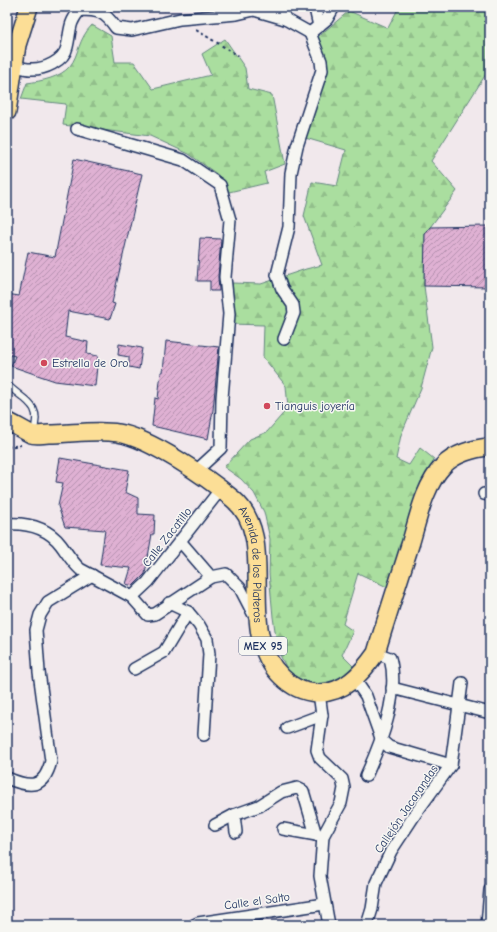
<svg xmlns="http://www.w3.org/2000/svg" width="497" height="932" viewBox="0 0 497 932" font-family="'Comic Neue',sans-serif">
<defs>
<pattern id="forest-firs" width="22" height="20" patternUnits="userSpaceOnUse"><rect width="22" height="20" fill="#aade9f"/><path d="M5 1l3.5 6h-7zM16 11l3.5 6h-7z" fill="#92bf8b"/></pattern>
<pattern id="building-hatch" width="6" height="6" patternUnits="userSpaceOnUse"><rect width="6" height="6" fill="#dfb1d3"/><path d="M-1 1l2-2M0 6l6-6M5 7l2-2" fill="none" stroke="#b490ae"/></pattern>
</defs>
<rect width="100%" height="100%" fill="#f1e8ec"/>
<filter id="ink" filterUnits="userSpaceOnUse"><feTurbulence type="fractalNoise" baseFrequency=".025" numOctaves="2"/><feDisplacementMap in="SourceGraphic" scale="8" xChannelSelector="R" yChannelSelector="G"/><feConvolveMatrix kernelMatrix="1 2 1 2 8 2 1 2 1" color-interpolation-filters="sRGB"/></filter>
<g filter="url(#ink)">
<g fill="url(#forest-firs)" stroke="#62867e">
<polygon points="399,7 490,7 486,74 431,161 457,191 425,234 424,286 432,347 421,388 401,435 396,459 409,465 420,448 434,459 389,588 358,573 343,624 353,631 342,655 353,666 344,677 327,684 309,684 289,673 278,651 273,617 269,573 270,539 264,512 254,493 241,479 224,467 250,439 267,432 288,408 286,386 263,357 264,325 231,324 232,283 261,284 306,269 322,265 304,216 312,182 337,186 346,150 302,137 327,66 314,40 349,11 388,28"/>
<path d="M92,25l19,11 4,26h19l19,27 58,-14 -9,-21 23,-15 20,29 3,21 24,6 13,69 -21,8 3,11 -38,9 -11,-17 -29,-21 -39,-18 -87,-11 3,-21 -45,-5 6,-16c14,-2 33,-5 43,-17 9,-11 8,-27 22,-41z"/>
</g>
<g fill="url(#building-hatch)" stroke="#1b2f5e">
<polygon points="74,159 142,174 112,303 115,304 110,319 68,311 65,337 88,342 87,354 98,356 95,386 55,381 11,366 15,356 7,354 7,294 19,296 28,252 55,257"/>
<polygon points="488,226 490,287 424,286 425,234 430,227"/>
<polygon points="200,238 221,239 218,277 219,291 210,291 210,281 197,281"/>
<polygon points="166,341 219,347 213,410 208,439 152,426 155,398 158,399 161,372 163,372"/>
<polygon points="119,344 142,348 139,369 129,367 129,357 118,355"/>
<polygon points="60,458 129,470 125,492 138,498 138,514 155,515 154,534 152,534 145,574 133,586 126,584 131,568 100,565 105,530 65,527 58,506 63,483 56,482"/>
</g>
<g fill="none" stroke-linecap="round" stroke-linejoin="round">
<g stroke="#1b2f5e" stroke-width="8">
<path id="service" d="M7,384c15,16 37,20 26,48"/>
</g>
<g stroke="#1b2f5e" stroke-width="14">
<g id="minor">
<polyline points="281,7 285,19"/>
<polyline points="317,7 316,13 319,26"/>
<polyline points="310,33 327,19 334,7"/>
<path d="M15,66c5,1 10,3 15,3 14,1 34,-8 37,-22 4,-17 1,-23 13,-37 19,0 25,2 36,18l16,2 48,-11 57,-5 17,-4 31,9 25,14"/>
<polyline points="77,129 183,160 220,185 230,220 225,277 229,314 222,398 221,448 196,471"/>
<polyline points="284,339 294,313 293,305 282,289 277,275 289,227 291,173 297,146 322,70 321,61 310,33"/>
<polyline points="484,494 490,495"/>
<path d="M7,524c20,-1 41,4 54,21 6,8 11,17 19,24l52,28 16,18 7,-1 56,-37 15,-3 14,14 16,31"/>
<polyline points="180,541 211,577"/>
<polyline points="132,597 148,582 220,490"/>
<polyline points="169,603 188,612 199,625 207,639 209,654 204,735"/>
<polyline points="134,669 164,652 188,612"/>
<polyline points="355,680 366,696 382,741 389,747 451,765"/>
<polyline points="392,688 490,713"/>
<polyline points="319,693 322,715 317,750 320,758 342,779 344,788 341,803 323,836 320,876 329,925"/>
<polyline points="287,728 322,715"/>
<path d="M366,776c15,-33 34,-81 24,-118l-14,-5"/>
<path d="M7,778c23,10 37,11 44,-17l-12,-89 -3,-42 4,-15 8,-13 44,-27"/>
<polyline points="234,815 236,832"/>
<polyline points="215,825 234,815 259,806 281,792 297,788 303,791 316,835"/>
<polyline points="283,829 322,836"/>
<polyline points="194,925 198,923 324,904"/>
<polyline points="367,925 372,909 376,883 391,851 416,813 451,765 462,683"/>
<polyline points="487,925 490,890"/>
</g>
</g>
<g stroke="#1b2f5e" stroke-width="20">
<g id="primary">
<polyline points="7,112 17,45 29,7"/>
<path id="s1" d="M7,421c8,4 16,9 24,13 5,2 12,0 18,0 22,0 48,-5 69,-1 32,5 90,45 115,66 49,41 -1,131 49,178 10,10 20,15 35,16 27,1 45,-20 59,-40 11,-37 23,-73 34,-108 8,-26 14,-59 33,-79 11,-12 31,-18 47,-19"/>
</g>
</g>
<g stroke="#1b2f5e" stroke-width="2" stroke-dasharray="3 3" stroke-linecap="butt">
<polyline points="159,7 165,10"/>
<polyline points="196,30 239,56"/>
<polyline points="7,447 21,445"/>
</g>
<use href="#service" stroke="#f6f6f2" stroke-width="5.5"/>
<use href="#minor" stroke="#f6f6f2" stroke-width="11"/>
<use href="#primary" stroke="#fcde96" stroke-width="17"/>
</g>
</g>
<g fill="#d1495b" stroke="#f6f6f2" stroke-width="1.5">
<circle cx="44" cy="363" r="4"/>
<circle cx="267" cy="406" r="4"/>
</g>
<g text-anchor="middle" stroke-width="3" stroke-linejoin="round" paint-order="stroke">
<rect fill="#f6f6f2" stroke="#5d6b8a" stroke-width="1" x="239" y="637" width="48" height="18" rx="3"/>
<g font-size="11" font-weight="bold" fill="#1b2f5e">
<text x="263" y="650">MEX 95</text>
</g>
<g font-size="12" fill="#1b2f5e" stroke="#f6f6f2" text-anchor="start">
<text x="52" y="367">Estrella de Oro</text>
<text x="275" y="410">Tianguis joyería</text>
</g>
<g font-size="12" fill="#1b2f5e" stroke="#f6f6f2">
<text transform="translate(167 537) rotate(-52)" y="4">Calle Zacatillo</text>
<text dy="4" stroke="none"><textPath href="#s1" startOffset="319">Avenida de los Plateros</textPath></text>
<text transform="translate(406 809) rotate(-56)" y="4">Callejón Jacarandas</text>
<text transform="translate(257 901) rotate(-8)" y="4">Calle el Salto</text>
</g>
</g>
<rect width="497" height="932" fill="none" stroke="#f6f6f2" stroke-width="24"/>
<rect x="12" y="12" width="473" height="908" fill="none" stroke="#1b2f5e" stroke-width="1.5" filter="url(#ink)"/>
</svg>
